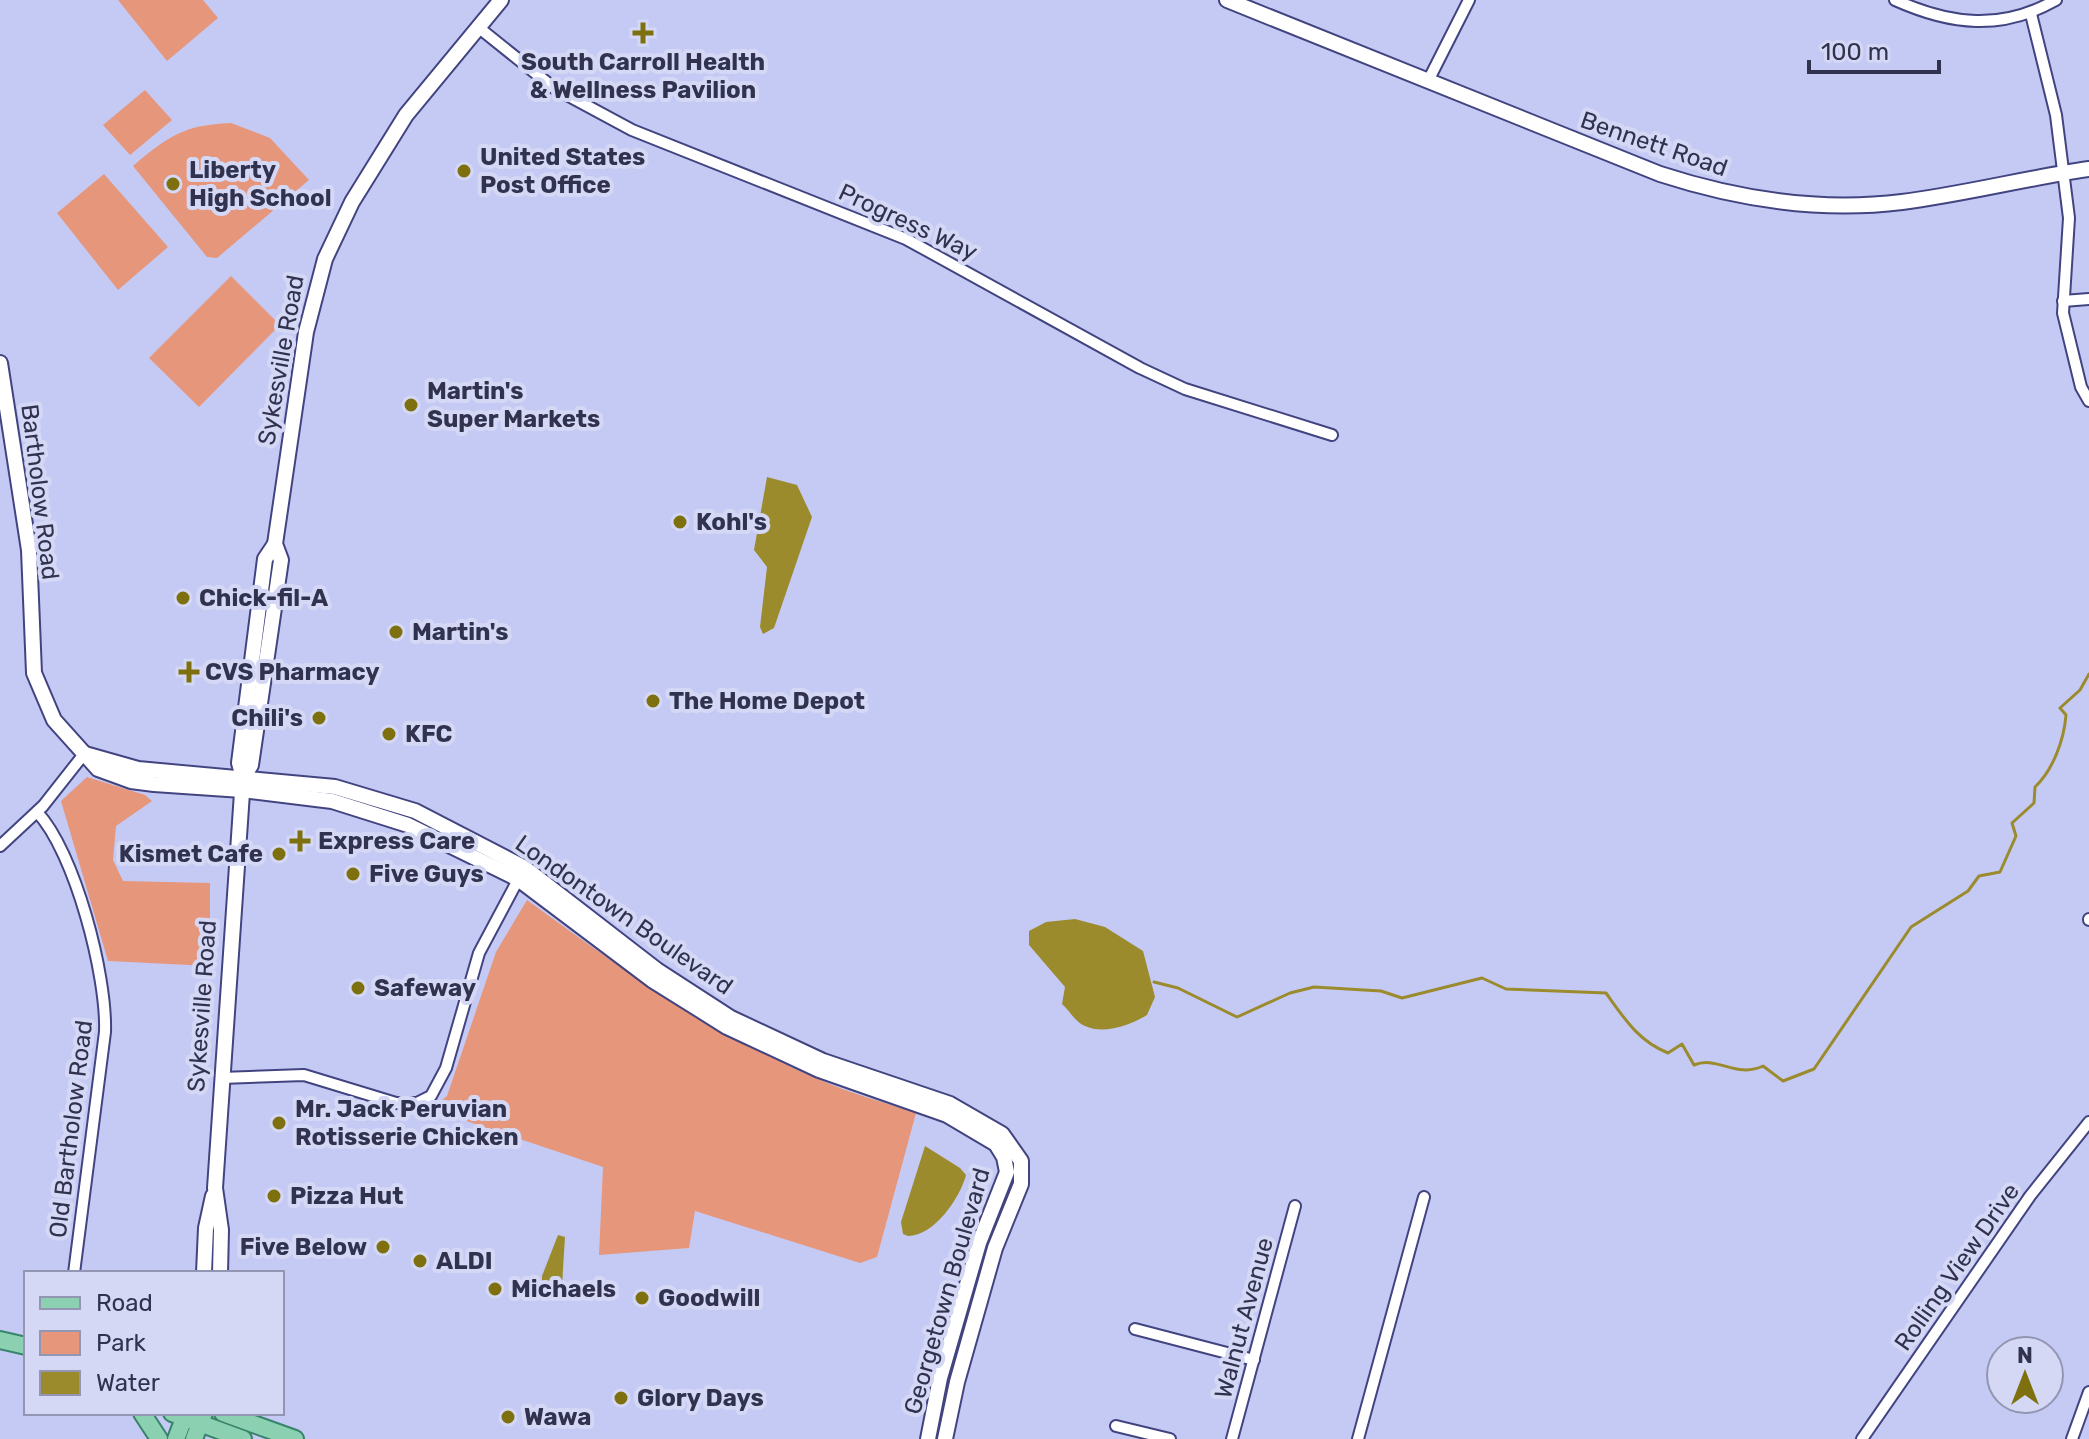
<svg xmlns="http://www.w3.org/2000/svg" width="2089" height="1439" viewBox="0 0 2089 1439" font-family="Rubik,sans-serif">
<rect width="100%" height="100%" fill="#c5caf5"/>
<g fill="#e6967b">
<polygon points="118,0 203,0 218,18 167,61"/>
<polygon points="145,90 172,120 130,155 103,125"/>
<path d="M231,123l39,15 39,42 -92,78 -10,-1 -74,-91c35,-30 51,-41 98,-43z"/>
<polygon points="104,174 168,247 118,290 57,213"/>
<polygon points="231,276 280,325 199,407 149,358"/>
<polygon points="87,777 145,795 152,801 116,826 113,860 123,881 210,883 210,966 108,961 61,801"/>
<path d="M527,900c93,68 185,133 291,179 31,14 65,23 98,34l-39,144 -17,6 -165,-52 -6,37 -90,7 4,-88 -172,-58 16,-13 49,-144z"/>
</g>
<g fill="#9b8b2d">
<polygon points="767,477 797,485 812,517 774,628 763,634 760,627 767,567 754,550"/>
<path d="M1075,919l30,8 38,24 12,46 -8,18c-16,10 -43,20 -62,11 -10,-4 -15,-15 -23,-22l3,-17 -36,-42v-14l17,-9z"/>
<path d="M925,1146l35,22 6,7c-6,23 -32,61 -58,61l-5,-2 -2,-12z"/>
<polygon points="558,1235 565,1237 562,1286 561,1291 551,1292 542,1283 542,1276"/>
</g>
<g fill="none" stroke-linecap="round" stroke-linejoin="round">
<path stroke="#9b8b2d" stroke-width="3" d="M1154,982l24,6 59,29 53,-24 24,-6 67,4 21,7 80,-20 24,11 100,4c18,25 32,48 62,60l14,-9 12,21c23,-10 42,14 69,1l20,15 31,-12 97,-142 57,-36 11,-15 21,-4 16,-36 -4,-13 22,-20 1,-16c18,-17 29,-47 31,-72l-6,-7 20,-18 9,-16"/>
<g stroke="#424480" stroke-width="14">
<g id="street">
<path d="M1895,0c56,25 106,31 161,0"/>
<polyline points="2031,14 2056,115 2069,218 2063,313 2081,387 2089,401"/>
<polyline points="478,27 554,88 632,130 906,239 1140,368 1185,389 1332,435"/>
<polyline points="1428,81 1469,0"/>
<polyline points="2063,301 2089,299"/>
<path d="M37,812c38,40 70,164 68,220l-31,241"/>
<polyline points="0,846 43,806 84,754"/>
<polyline points="2089,920 2089,919"/>
<polyline points="221,1078 304,1075 396,1103 417,1103 431,1096 446,1068 479,953 520,876"/>
<polyline points="1135,1329 1254,1360"/>
<polyline points="1116,1426 1170,1439"/>
<polyline points="1232,1439 1295,1206"/>
<polyline points="1358,1439 1424,1197"/>
<polyline points="1862,1439 2030,1196 2089,1122"/>
<polyline points="2072,1439 2089,1392"/>
</g>
</g>
<g stroke="#424480" stroke-width="18">
<g id="secondary">
<path d="M1227,0l433,174c77,25 161,38 242,28 63,-8 124,-24 187,-33"/>
<polyline points="0,363 29,550 34,673 54,720 98,769 131,781 154,784 242,790 332,801 408,825 518,879 652,980 727,1027 819,1070 947,1115 996,1144 1004,1157 1007,1172 979,1243 940,1378 928,1439"/>
<polyline points="85,754 138,769 335,787 415,811 525,868 657,970 731,1018 823,1061 950,1104 1002,1134 1021,1161 1021,1184 995,1248 957,1382 945,1439"/>
<polyline points="243,778 251,765 281,560 275,544 306,332 325,259 352,202 406,115 501,0"/>
<polyline points="204,1273 206,1228 213,1196"/>
<polyline points="220,1273 221,1230 215,1188 243,778 239,763 265,559 275,544"/>
</g>
</g>
<g stroke="#38846b" stroke-width="20">
<g id="primary">
<polyline points="0,1340 26,1346"/>
<polyline points="142,1413 159,1439"/>
<polyline points="172,1413 243,1439"/>
<polyline points="223,1413 295,1439"/>
<polyline points="176,1439 186,1413"/>
<polyline points="194,1439 204,1413"/>
</g>
</g>
<use href="#street" stroke="#fff" stroke-width="10"/>
<use href="#secondary" stroke="#fff" stroke-width="14"/>
<use href="#primary" stroke="#8bd0b0" stroke-width="16"/>
</g>
<g fill="#7f700f" stroke="#d4d8f5" stroke-width="3">
<path d="M639 21h8v8h8v8h-8v8h-8v-8h-8v-8h8z"/>
<circle cx="464" cy="171" r="8"/>
<circle cx="173" cy="184" r="8"/>
<circle cx="411" cy="405" r="8"/>
<circle cx="680" cy="522" r="8"/>
<circle cx="183" cy="598" r="8"/>
<circle cx="396" cy="632" r="8"/>
<path d="M185 660h8v8h8v8h-8v8h-8v-8h-8v-8h8z"/>
<circle cx="653" cy="701" r="8"/>
<circle cx="319" cy="718" r="8"/>
<circle cx="389" cy="734" r="8"/>
<path d="M296 829h8v8h8v8h-8v8h-8v-8h-8v-8h8z"/>
<circle cx="279" cy="854" r="8"/>
<circle cx="353" cy="874" r="8"/>
<circle cx="358" cy="988" r="8"/>
<circle cx="279" cy="1123" r="8"/>
<circle cx="274" cy="1196" r="8"/>
<circle cx="383" cy="1247" r="8"/>
<circle cx="420" cy="1261" r="8"/>
<circle cx="495" cy="1289" r="8"/>
<circle cx="642" cy="1298" r="8"/>
<circle cx="621" cy="1398" r="8"/>
<circle cx="508" cy="1417" r="8"/>
</g>
<g text-anchor="middle" stroke-width="8" stroke-linejoin="round" paint-order="stroke">
<g font-size="24" font-weight="bold" fill="#30324e" stroke="#d4d8f5" text-anchor="start">
<text x="643" y="70" text-anchor="middle">South Carroll Health<tspan x="643" dy="28">&amp; Wellness Pavilion</tspan></text>
<text x="480" y="165">United States<tspan x="480" dy="28">Post Office</tspan></text>
<text x="189" y="178">Liberty<tspan x="189" dy="28">High School</tspan></text>
<text x="427" y="399">Martin's<tspan x="427" dy="28">Super Markets</tspan></text>
<text x="696" y="530">Kohl's</text>
<text x="199" y="606">Chick-fil-A</text>
<text x="412" y="640">Martin's</text>
<text x="205" y="680">CVS Pharmacy</text>
<text x="669" y="709">The Home Depot</text>
<text x="303" y="726" text-anchor="end">Chili's</text>
<text x="405" y="742">KFC</text>
<text x="318" y="849">Express Care</text>
<text x="263" y="862" text-anchor="end">Kismet Cafe</text>
<text x="369" y="882">Five Guys</text>
<text x="374" y="996">Safeway</text>
<text x="295" y="1117">Mr. Jack Peruvian<tspan x="295" dy="28">Rotisserie Chicken</tspan></text>
<text x="290" y="1204">Pizza Hut</text>
<text x="367" y="1255" text-anchor="end">Five Below</text>
<text x="436" y="1269">ALDI</text>
<text x="511" y="1297">Michaels</text>
<text x="658" y="1306">Goodwill</text>
<text x="637" y="1406">Glory Days</text>
<text x="524" y="1425">Wawa</text>
</g>
<g font-size="24" fill="#30324e" stroke="#d4d8f5">
<text transform="translate(1654 144) rotate(19)" y="8">Bennett Road</text>
<text transform="translate(908 222) rotate(25)" y="8">Progress Way</text>
<text transform="translate(281 360) rotate(-80)" y="8">Sykesville Road</text>
<text transform="translate(40 492) rotate(83)" y="8">Bartholow Road</text>
<text transform="translate(624 915) rotate(35)" y="8">Londontown Boulevard</text>
<text transform="translate(202 1006) rotate(-86)" y="8">Sykesville Road</text>
<text transform="translate(71 1129) rotate(-83)" y="8">Old Bartholow Road</text>
<text transform="translate(1957 1267) rotate(-55)" y="8">Rolling View Drive</text>
<text transform="translate(947 1291) rotate(-74)" y="8">Georgetown Boulevard</text>
<text transform="translate(1244 1318) rotate(-75)" y="8">Walnut Avenue</text>
</g>
</g>
<rect x="24" y="1271" width="260" height="144" fill="#d4d8f5" stroke="#9296b2" stroke-width="2"/>
<rect x="40" y="1297" width="40" height="12" fill="#8bd0b0" stroke="#9296b2" stroke-width="2"/>
<text x="96" y="1311" font-size="24" fill="#30324e">Road</text>
<rect x="40" y="1331" width="40" height="24" fill="#e6967b" stroke="#9296b2" stroke-width="2"/>
<text x="96" y="1351" font-size="24" fill="#30324e">Park</text>
<rect x="40" y="1371" width="40" height="24" fill="#9b8b2d" stroke="#9296b2" stroke-width="2"/>
<text x="96" y="1391" font-size="24" fill="#30324e">Water</text>
<g transform="translate(2025 1375)"><circle r="38" fill="#d4d8f5" stroke="#9296b2" stroke-width="2"/>
<path d="M0-6L14 30L0 20L-14 30Z" fill="#7f700f"/>
<text y="-12" font-size="22" font-weight="bold" text-anchor="middle" fill="#30324e">N</text>
</g>
<path d="M1809 60v12h130v-12" fill="none" stroke="#30324e" stroke-width="4"/>
<text x="1821" y="60" font-size="24" fill="#30324e" stroke="#d4d8f5" stroke-width="6" paint-order="stroke">100 m</text>
</svg>
